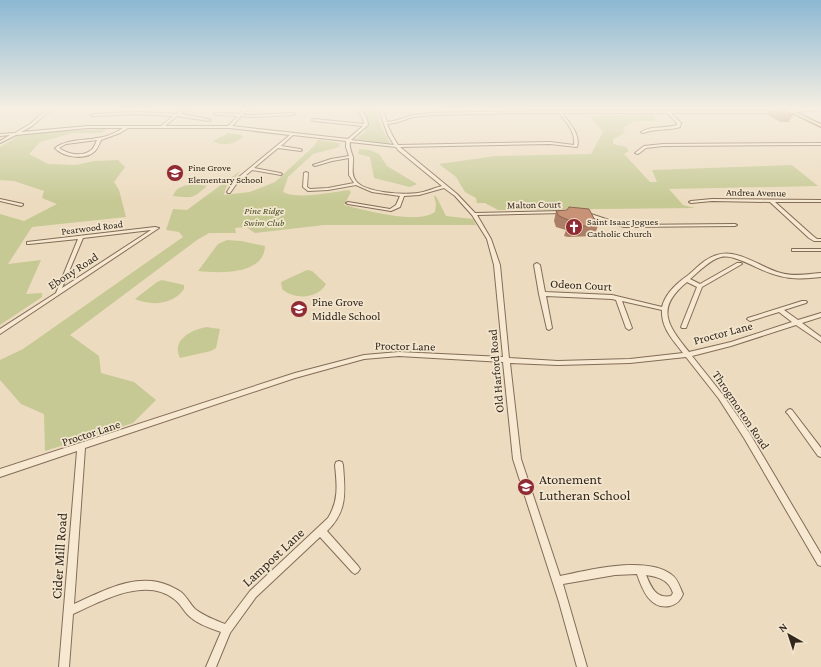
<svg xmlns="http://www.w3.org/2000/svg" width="821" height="667" viewBox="0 0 821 667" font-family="'Crimson Pro',serif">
<rect width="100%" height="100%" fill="#ecdbbf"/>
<g fill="#c6c994">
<polygon points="362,108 375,108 381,126 390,144 355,139 364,133 369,122"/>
<polygon points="653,114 657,121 634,121 623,128 625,133 613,139 613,144 626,147 629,151 624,154 650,182 657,182 652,170 792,165 818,186 669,189 683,205 695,208 498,210 485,203 477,203 476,198 465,192 456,177 439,164 495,156 591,154 603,132 590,116"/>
<polygon points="106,129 102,133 73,133 40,142 29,154 48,164 76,165 94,161 118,160 125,167 114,182 119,190 126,217 32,227 8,264 41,260 26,294 42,293 42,297 0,325 0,214 24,221 57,204 42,198 44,191 14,181 0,180 0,147 18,136 61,131"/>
<path d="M228,133l14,2 1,2c-8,7 -21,10 -30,4z"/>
<path d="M318,140l22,3 -1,4 -26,7 -25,23 -5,15c15,8 49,0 66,-2l2,2 -7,13c22,5 72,20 91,7l1,-8 -2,-8h2l10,20 27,3 3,6h-152l-69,8 -9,-6 -11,1 1,5h-27l-12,7 -127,95 29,21 2,17 33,9 22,18 -23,23 -88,28 -1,-37 -23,-10 -21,-24v-20l23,-11 160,-112 -4,-5 -13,-2 7,-21 14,1 53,-39c-6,11 -13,8 -16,24l26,-3 25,-10 39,-36z"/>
<polygon points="359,149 370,150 379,154 387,166 417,184 410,187 374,178 370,157 358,154"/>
<path d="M195,184l12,2c-15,13 -14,12 -34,10 3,-10 13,-11 22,-12z"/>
<path d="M227,240l14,1 24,5c-1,30 -47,27 -67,25l20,-27z"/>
<path d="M307,270l5,1 14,13c-8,15 -32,16 -44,5l-1,-7z"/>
<path d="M162,280l22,5v4c-11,16 -33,17 -49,10l22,-17z"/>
<path d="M206,327l14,2 -4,19 -5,3 -31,7c-9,-18 11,-28 26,-31z"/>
</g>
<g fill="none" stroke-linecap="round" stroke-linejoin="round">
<g stroke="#836c58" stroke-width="2">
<g id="minor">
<path d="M49,108h4l-21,18 -11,6 67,-6h73l12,-10 -36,-2 -44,2 -2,-1 2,-1 44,-2 39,2 10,-6h4l-10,6 14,2 17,4 -2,1 -32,-5 -12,10h63l10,-10 -22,-1 -2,-1 1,-1 25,1 2,-4 -2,-2 5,1 24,-1 -24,3 -2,4h9l41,-2 2,1 -2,1 -41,2 -11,-1 -9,10 116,13 15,-13 -49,-5 -2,-1 2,-1 50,5 -1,-5 -7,-11h4l7,11 1,6 -17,15 43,5 -6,-10 -10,-27h4l5,14 7,-1 19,-6 20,-2 90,-2h254l1,1 -2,1h-105l10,10 -1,4c-13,4 -23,1 -37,6l-2,-1c11,-7 24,-3 36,-7v-2l-10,-10h-105c7,10 19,21 15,34l-27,-3 -150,3 57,47 18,19 88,-2 2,1 -2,1 -86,2 14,24 9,26 9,93 49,3 72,-2 53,-6c-10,-13 -22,-25 -21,-43l-40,-9 10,27 -3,2 -3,-2 -10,-28 -4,-1 -66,-3 6,32 -3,2 -2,-1 -8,-35 -5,-29 1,-1 2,-1 3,2 5,27 67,3 50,12c3,-13 15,-24 25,-31 9,-7 18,-18 30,-21 21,-7 44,13 64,18 13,4 27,1 40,0v4c-13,1 -27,3 -41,-1 -15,-3 -28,-12 -43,-17 -5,-2 -11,-3 -16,-2 -10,2 -23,15 -31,22l10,5 37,-21h4l1,1 -40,23 -16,41h-4l-1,-1 16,-40 -10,-5c-32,26 -20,43 2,70l42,-10 61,-20 -13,-10 -29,9 -3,-2 1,-1 54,-17h4l1,1 -1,1 -22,7 14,10 23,-7v4l-19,6 19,14v5l-25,-17 -65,21 -39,10 31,39 27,39 71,120v12l-3,-1 -74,-127 -25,-39 -33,-42 -56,6 -72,2 -48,-2 11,96 39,117c29,-6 87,-21 112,-1 6,4 8,13 11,19 -3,7 -6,10 -13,12 -20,4 -28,-17 -33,-32l-22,1 -52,9 24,83h-10l-18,-65 -46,-143 -10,-97 -104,-6 -35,3 -69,19 -210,70 -11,156c29,-13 64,-33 96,-18 4,2 8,4 11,6 6,5 9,12 14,17 9,7 20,11 30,15l25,-33 78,-73c11,-18 9,-33 7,-53l1,-3 3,-1 3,1 1,3c2,26 5,46 -16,66l31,35 2,3 -2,3 -3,2 -3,-2 -32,-35 -64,60 -26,36 -14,34h-10l15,-35c-11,-4 -24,-8 -33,-17 -5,-5 -8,-12 -14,-16 -28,-23 -73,2 -101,15l-4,53h-10l18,-216 -77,26v-8l295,-96 69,-18 35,-3 104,5 -9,-92 -7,-26 -15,-24 -17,-19 -11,-8 -25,7 -15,1 -4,11 -9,4 -43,-7 -2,-1 2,-1 42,7 6,-4 4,-9 -28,-4 -7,-3 -9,-4 -28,5 -20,1 -5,-4 1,-14 2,-1 2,1 -1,14 3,2 18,-1 26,-5 -5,-8v-17l-17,3 -17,5 -2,-1 18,-6 18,-3 -3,-9v-6l-53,-6 -12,11 19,3 2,1 -1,1 -23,-3 -24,20 26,5 2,1 -1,1 -29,-5 -15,13 -7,10h-2l-1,-1 7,-11 56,-46 -61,-7h-101l-8,5 -19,7c-2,4 -3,8 -6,11 -10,10 -32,6 -40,-3 12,-9 28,-7 42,-10 9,-1 19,-5 26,-10h-35l-72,7 -16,8v-2l10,-6 -10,1v-2l15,-1 15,-9zM523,113h36c7,9 17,19 15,32l-24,-3 -152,3 -6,-10 -5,-11 8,-1 18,-6 20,-2zM97,140c-2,4 -3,9 -7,11 -9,6 -23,3 -31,-3l7,-4zM350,142l46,5 2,3 44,36c-8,2 -16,6 -24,7 -14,2 -53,0 -62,-12 -6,-7 -2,-17 -3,-24 -2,-6 -4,-10 -3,-15zM646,575c13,2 23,5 27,18l-2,3c-15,3 -20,-9 -25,-21z"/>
<polygon points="821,108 821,110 785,113 783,112 785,111"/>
<polygon points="821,143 821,145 663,146 646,148 638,154 635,153 644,146 663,144"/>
<polygon points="0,199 23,204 23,205 21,206 0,201"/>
<polygon points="712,199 821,200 821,202 775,202 813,236 817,239 821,239 821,241 814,241 809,238 770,202 712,201 691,203 689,202 691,201"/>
<polygon points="584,213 588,213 624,225 735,224 737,225 735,226 624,227 584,215"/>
<path d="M155,227l4,1 -159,106v-5l56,-36 22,-54 -49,5h-2v-2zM151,230l-89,58 21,-50z"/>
<rect x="792" y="249" width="29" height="2"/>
<polygon points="790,409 792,410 821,448 821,457 818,456 788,414 786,412 788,410"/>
</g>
</g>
<g stroke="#513b2d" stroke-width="2">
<polygon id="major" points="782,108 787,108 821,124 821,127"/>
</g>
<use href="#minor" fill="#f7e9d1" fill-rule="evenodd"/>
<use href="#major" fill="#eecd97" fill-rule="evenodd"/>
</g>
<g fill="#ac7e65">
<polygon points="770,109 793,115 789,122 781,122 767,115"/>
<polygon points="556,211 598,226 594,236 568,237 564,236 566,230 556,227 554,221"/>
</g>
<g fill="#c89276" stroke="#8c6653">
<polygon points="770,109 783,109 793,115 785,115"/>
<polygon points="569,207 589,209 598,226 571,226 567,225 571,221 559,216 556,211 567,210"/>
</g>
<linearGradient id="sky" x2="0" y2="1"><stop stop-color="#8cb8d3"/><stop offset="0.54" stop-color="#f6efe2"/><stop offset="1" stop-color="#f6efe2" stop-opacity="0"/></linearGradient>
<rect width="821" height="201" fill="url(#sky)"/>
<defs>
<g id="school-disc" transform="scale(0.9)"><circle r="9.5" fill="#902b33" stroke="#f3e6ce"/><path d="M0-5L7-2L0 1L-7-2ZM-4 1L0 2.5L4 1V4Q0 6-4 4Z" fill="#fff"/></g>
<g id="church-disc" transform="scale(0.9)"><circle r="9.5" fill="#902b33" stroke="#f3e6ce"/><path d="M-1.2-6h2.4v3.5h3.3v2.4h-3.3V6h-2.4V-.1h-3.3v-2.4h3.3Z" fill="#fff"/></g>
</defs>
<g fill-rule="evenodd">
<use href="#school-disc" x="175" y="173"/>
<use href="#church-disc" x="574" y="227"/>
<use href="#school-disc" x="299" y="309"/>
<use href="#school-disc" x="526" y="487"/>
</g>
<g text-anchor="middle" stroke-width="3.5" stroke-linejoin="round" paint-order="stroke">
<g font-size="10" fill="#33261c" stroke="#f3e6ce" text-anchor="start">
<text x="188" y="171">Pine Grove<tspan x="188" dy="12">Elementary School</tspan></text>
<text x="587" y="225">Saint Isaac Jogues<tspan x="587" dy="12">Catholic Church</tspan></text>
</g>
<g font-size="10" fill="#33261c" stroke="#f3e6ce">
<text transform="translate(756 192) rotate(1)" y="4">Andrea Avenue</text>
<text transform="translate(534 204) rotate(-1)" y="4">Malton Court</text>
<text transform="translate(92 227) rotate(-7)" y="4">Pearwood Road</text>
</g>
<g font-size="10" font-style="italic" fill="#474f23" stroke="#f3e6ce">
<text x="264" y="214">Pine Ridge<tspan x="264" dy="12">Swim Club</tspan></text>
</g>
<g font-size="12" fill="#33261c" stroke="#f3e6ce">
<text transform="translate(73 271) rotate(-33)" y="4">Ebony Road</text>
<text transform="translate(581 285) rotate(3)" y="4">Odeon Court</text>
<text transform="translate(723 333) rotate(-15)" y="4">Proctor Lane</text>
<text transform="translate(405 346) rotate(1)" y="4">Proctor Lane</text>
<text transform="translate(496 371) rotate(-95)" y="4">Old Harford Road</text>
<text transform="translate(741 410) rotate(56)" y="4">Throgmorton Road</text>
<text transform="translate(91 433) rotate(-18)" y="4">Proctor Lane</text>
</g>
<g font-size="12" fill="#33261c" stroke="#f3e6ce" text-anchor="start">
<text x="312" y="306">Pine Grove<tspan x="312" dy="14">Middle School</tspan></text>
</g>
<g font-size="14" fill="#33261c" stroke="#f3e6ce" text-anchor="start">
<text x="539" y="484">Atonement<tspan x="539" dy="16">Lutheran School</tspan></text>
</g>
<g font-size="14" fill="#33261c" stroke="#f3e6ce">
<text transform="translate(59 556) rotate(-86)" y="5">Cider Mill Road</text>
<text transform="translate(273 557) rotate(-43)" y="5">Lampost Lane</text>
</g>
</g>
<g transform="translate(789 635) rotate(321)" stroke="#f3e6ce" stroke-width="3" paint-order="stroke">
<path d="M0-3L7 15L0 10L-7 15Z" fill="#33261c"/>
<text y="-6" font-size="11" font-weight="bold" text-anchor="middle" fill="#33261c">N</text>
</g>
</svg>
